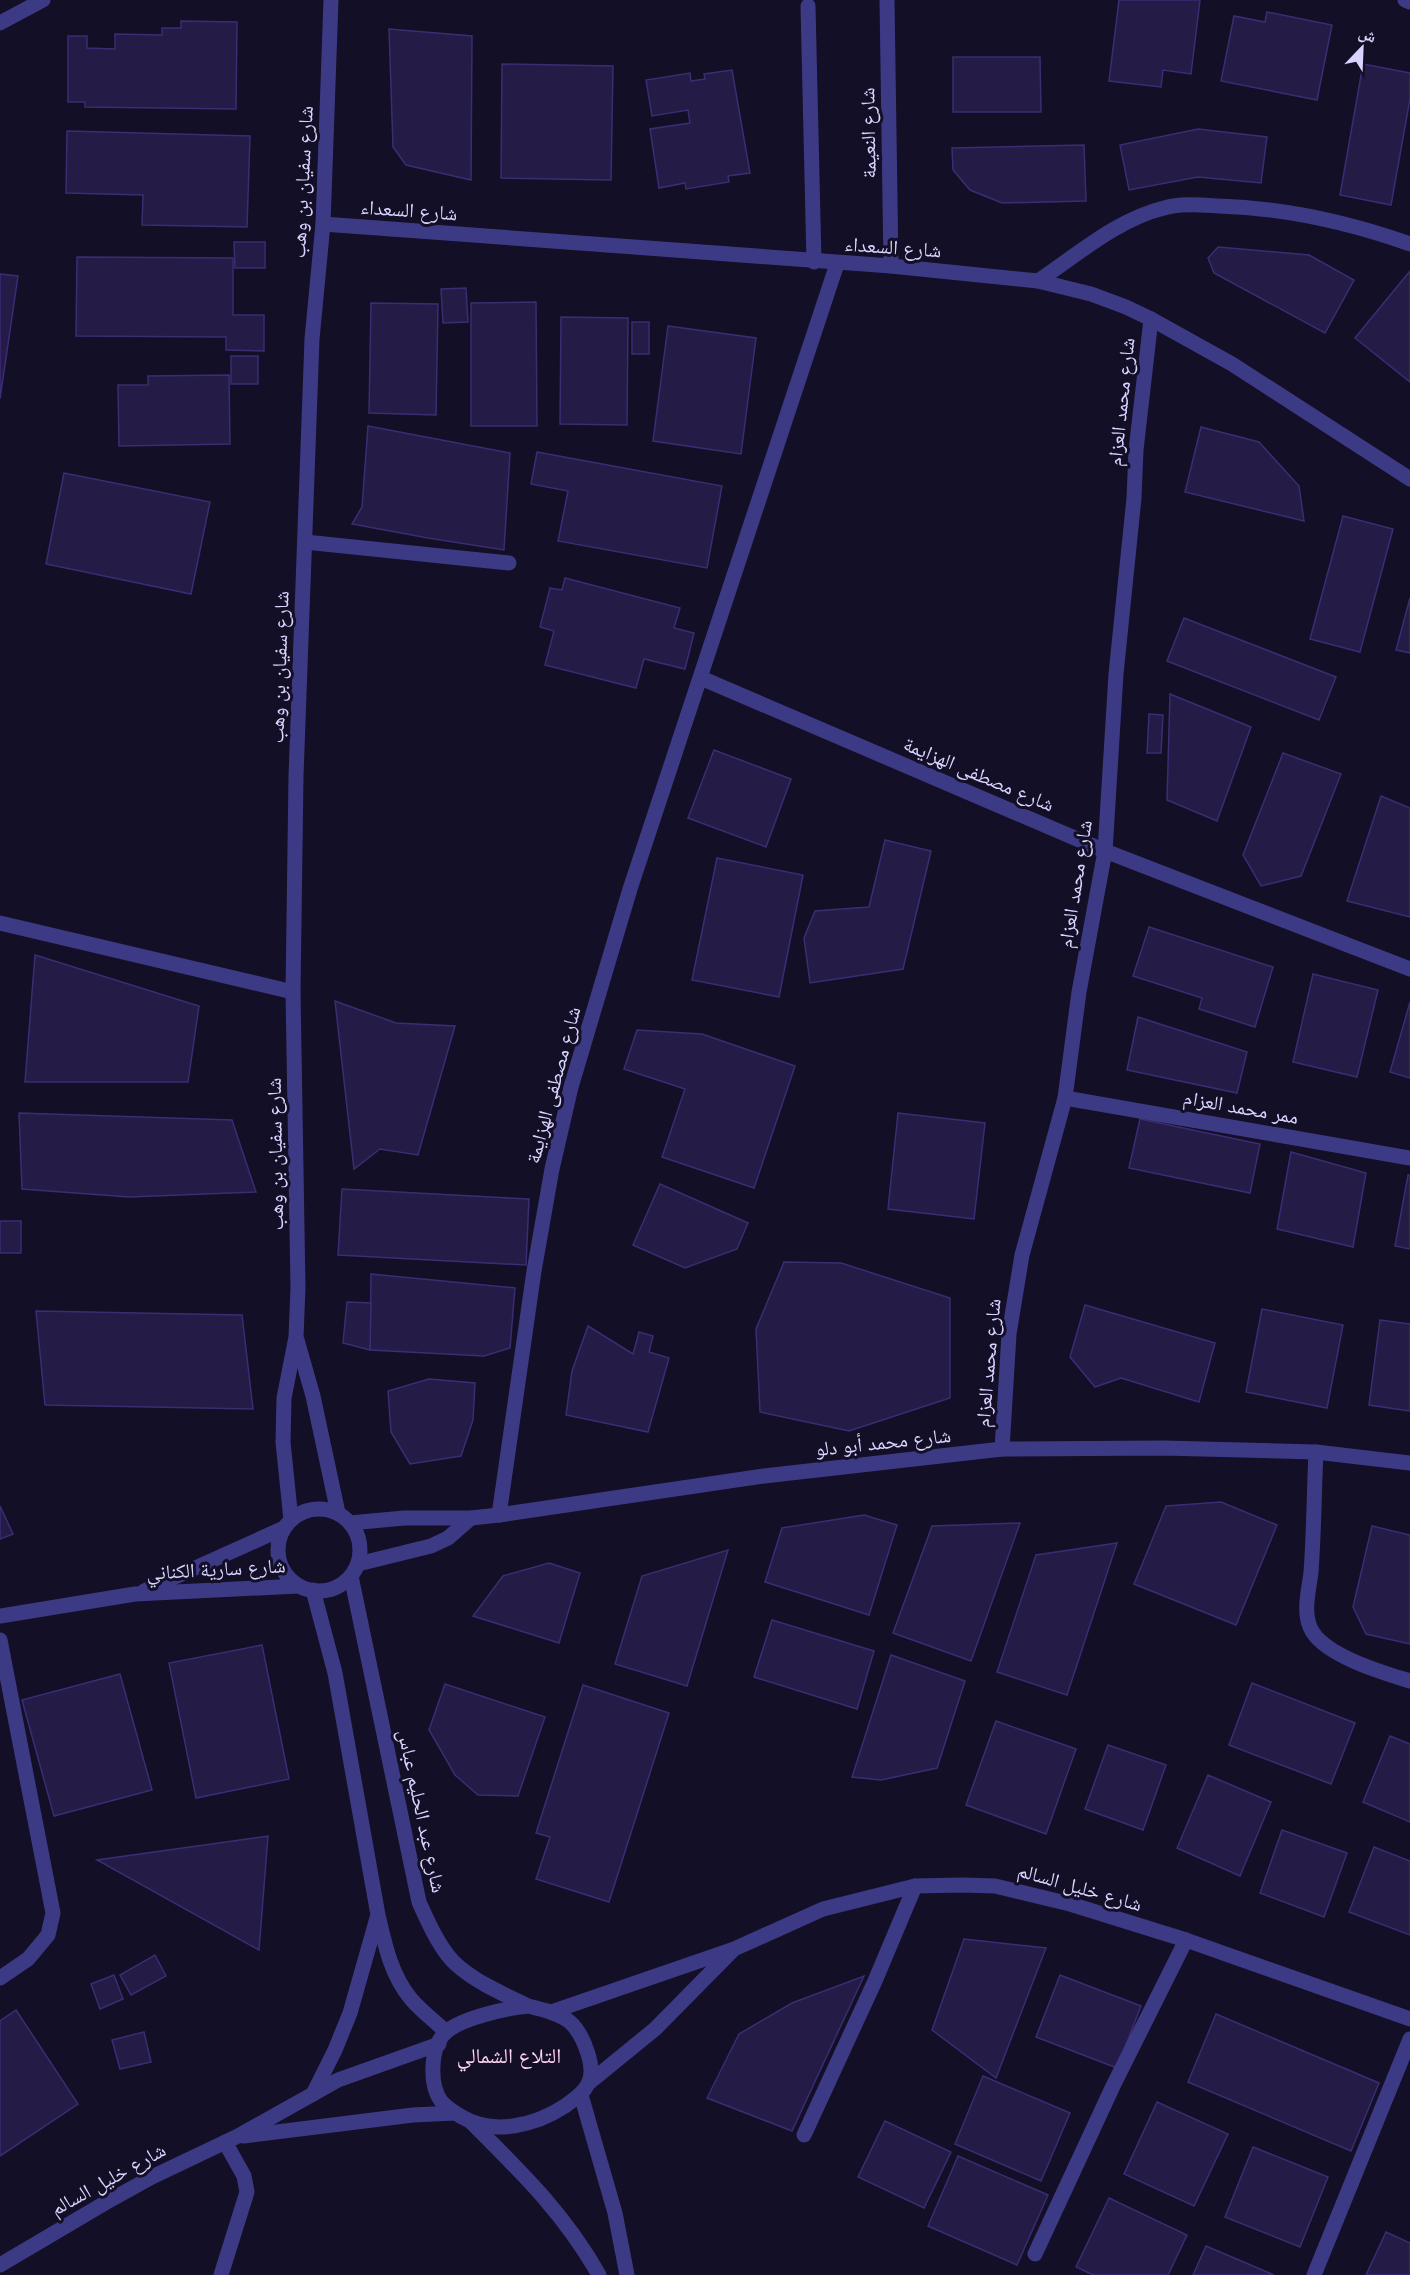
<svg xmlns="http://www.w3.org/2000/svg" width="1410" height="2275" viewBox="0 0 1410 2275" font-family="Arial,'Noto Naskh Arabic',sans-serif">
<rect width="100%" height="100%" fill="#130f26"/>
<g fill="#241b47" stroke="#3b2d73" stroke-width="1.5">
<polygon points="1119,0 1200,0 1191,74 1163,70 1161,87 1109,81"/>
<polygon points="1267,12 1332,25 1317,100 1221,81 1234,16 1265,22"/>
<polygon points="181,21 237,22 236,109 85,107 85,102 68,102 68,36 87,36 87,48 115,49 115,34 162,35 162,28 181,28"/>
<polygon points="389,29 472,36 471,180 406,165 393,147"/>
<polygon points="953,57 1040,57 1041,112 953,112"/>
<polygon points="502,64 613,66 611,180 501,178"/>
<polygon points="1363,64 1410,73 1410,99 1391,205 1340,195"/>
<polygon points="732,70 750,173 728,176 729,182 686,189 685,183 659,188 650,129 690,123 688,110 652,116 646,80 690,73 691,81 705,79 704,74"/>
<polygon points="1198,129 1267,137 1261,183 1198,177 1129,190 1120,145"/>
<polygon points="67,131 250,136 247,227 142,225 143,195 66,193"/>
<polygon points="1084,145 1086,201 1002,203 970,190 953,170 952,148"/>
<polygon points="234,242 265,242 265,268 235,268"/>
<polygon points="1218,247 1309,255 1354,280 1325,333 1214,273 1208,258"/>
<polygon points="77,257 233,258 233,315 264,315 264,351 226,350 226,337 76,336"/>
<polygon points="1410,271 1410,382 1355,338"/>
<polygon points="0,274 18,276 0,399"/>
<polygon points="466,288 468,322 443,323 441,289"/>
<polygon points="536,302 537,426 471,426 471,303"/>
<polygon points="371,303 438,304 436,415 369,413"/>
<polygon points="561,317 628,318 627,425 560,424"/>
<rect x="632" y="322" width="17" height="32"/>
<polygon points="668,326 756,338 741,454 653,441"/>
<rect x="231" y="356" width="27" height="28"/>
<polygon points="229,375 230,444 119,446 118,385 148,385 148,376"/>
<polygon points="368,426 510,453 504,550 428,538 352,524 362,507"/>
<polygon points="1201,427 1259,442 1299,486 1304,521 1185,492"/>
<polygon points="537,452 722,486 707,568 558,541 568,491 531,484"/>
<polygon points="64,473 210,502 191,594 46,564"/>
<polygon points="1343,516 1393,529 1360,652 1310,639"/>
<polygon points="565,578 680,608 674,628 694,633 685,669 644,659 636,688 545,665 554,631 540,627 550,588 562,590"/>
<polygon points="1410,598 1410,653 1396,650"/>
<polygon points="1184,618 1336,677 1319,720 1167,661"/>
<polygon points="1170,694 1251,727 1217,821 1167,800"/>
<polygon points="1149,714 1163,715 1161,753 1147,753"/>
<polygon points="714,750 791,779 766,847 688,818"/>
<polygon points="1283,753 1341,774 1301,876 1261,886 1243,855"/>
<polygon points="1381,796 1410,808 1410,917 1347,901"/>
<polygon points="885,840 931,851 903,969 810,983 804,938 815,911 869,907"/>
<polygon points="717,858 803,875 779,997 692,980"/>
<polygon points="1149,927 1273,967 1255,1027 1199,1009 1202,998 1133,976"/>
<polygon points="35,955 199,1006 188,1082 25,1082"/>
<polygon points="1313,974 1378,990 1357,1077 1293,1062"/>
<polygon points="335,1001 396,1023 455,1026 418,1155 380,1149 354,1169"/>
<polygon points="1410,1002 1410,1078 1390,1072"/>
<polygon points="1138,1017 1247,1052 1237,1093 1127,1070"/>
<polygon points="637,1030 702,1034 795,1066 754,1188 662,1157 685,1089 624,1069"/>
<polygon points="19,1113 232,1120 256,1192 129,1197 22,1189"/>
<polygon points="898,1113 985,1123 974,1219 888,1209"/>
<polygon points="1140,1119 1260,1144 1250,1193 1129,1168"/>
<polygon points="1291,1152 1366,1173 1353,1247 1277,1229"/>
<polygon points="1408,1175 1410,1175 1410,1249 1395,1246"/>
<polygon points="660,1184 748,1223 737,1249 685,1268 633,1245"/>
<polygon points="342,1189 529,1199 526,1265 338,1255"/>
<rect x="0" y="1221" width="21" height="32"/>
<polygon points="784,1262 841,1263 950,1298 950,1398 849,1431 760,1412 756,1329"/>
<polygon points="371,1274 515,1288 510,1348 484,1356 370,1350"/>
<polygon points="347,1302 371,1303 370,1350 343,1343"/>
<polygon points="1085,1305 1215,1343 1199,1402 1121,1378 1095,1387 1070,1357"/>
<polygon points="1262,1309 1343,1325 1327,1408 1246,1392"/>
<polygon points="36,1311 242,1315 253,1409 45,1405"/>
<polygon points="1380,1320 1410,1324 1410,1411 1369,1405"/>
<polygon points="588,1326 633,1354 639,1332 653,1336 649,1352 669,1358 648,1432 566,1415 572,1371"/>
<polygon points="429,1379 475,1383 473,1420 461,1456 410,1464 391,1432 388,1391"/>
<polygon points="1221,1502 1277,1525 1236,1625 1134,1584 1166,1506"/>
<polygon points="0,1506 13,1534 0,1539"/>
<polygon points="864,1515 897,1525 869,1615 765,1582 782,1528"/>
<polygon points="1020,1523 971,1661 893,1633 932,1526"/>
<polygon points="1372,1526 1410,1535 1410,1644 1366,1634 1353,1607"/>
<polygon points="1117,1543 1067,1695 997,1672 1036,1555"/>
<polygon points="728,1550 687,1686 615,1664 642,1576"/>
<polygon points="549,1563 580,1573 559,1643 473,1616 503,1576"/>
<polygon points="772,1620 874,1651 857,1709 754,1677"/>
<polygon points="262,1645 289,1779 196,1798 169,1663"/>
<polygon points="891,1655 965,1681 937,1768 881,1780 852,1777"/>
<polygon points="120,1674 152,1790 54,1816 22,1700"/>
<polygon points="1252,1683 1355,1723 1331,1784 1229,1745"/>
<polygon points="445,1684 545,1717 518,1796 478,1795 455,1775 429,1730"/>
<polygon points="583,1685 669,1713 609,1902 536,1879 550,1837 536,1833"/>
<polygon points="996,1721 1076,1749 1046,1834 966,1805"/>
<polygon points="1390,1736 1410,1744 1410,1822 1363,1802"/>
<polygon points="1108,1745 1166,1765 1143,1830 1085,1809"/>
<polygon points="1208,1775 1271,1802 1240,1876 1177,1848"/>
<polygon points="1282,1830 1347,1853 1324,1917 1260,1893"/>
<polygon points="268,1836 259,1950 97,1860"/>
<polygon points="1374,1847 1410,1861 1410,1935 1349,1912"/>
<polygon points="964,1939 1046,1948 996,2078 932,2030"/>
<polygon points="155,1955 166,1976 131,1995 120,1975"/>
<polygon points="114,1975 123,1999 100,2009 91,1984"/>
<polygon points="1060,1975 1141,2006 1117,2068 1036,2037"/>
<polygon points="864,1976 792,2131 707,2098 739,2034 792,2003"/>
<polygon points="16,2010 78,2104 0,2156 0,2021"/>
<polygon points="1216,2014 1379,2083 1351,2151 1188,2082"/>
<polygon points="144,2032 151,2062 120,2069 112,2040"/>
<polygon points="983,2076 1070,2113 1041,2181 955,2144"/>
<polygon points="1157,2102 1228,2134 1194,2206 1124,2174"/>
<polygon points="885,2121 951,2152 924,2208 858,2177"/>
<polygon points="1253,2147 1328,2177 1300,2247 1225,2217"/>
<polygon points="958,2156 1048,2195 1017,2265 928,2226"/>
<polygon points="1109,2198 1187,2235 1168,2275 1093,2275 1076,2267"/>
<polygon points="1386,2232 1410,2243 1410,2275 1366,2275"/>
<polygon points="1206,2246 1274,2275 1193,2275"/>
</g>
<g fill="none" stroke-linecap="round" stroke-linejoin="round">
<g stroke="#3d3a85" stroke-width="15">
<polyline points="808,6 814,262"/>
<polyline points="305,542 509,563"/>
</g>
<g stroke="#3d3a85" stroke-width="15">
<polyline points="887,0 891,266"/>
<polyline points="1405,0 1410,2"/>
<polyline points="0,23 43,0"/>
<polyline points="323,224 891,266 1038,281 1091,294 1126,307 1151,319 1232,364 1410,479"/>
<path d="M1038,281c39,-26 80,-62 126,-73 18,-5 37,-3 55,-2 65,2 129,16 191,38"/>
<polyline points="701,678 1105,851 1410,969"/>
<polyline points="0,923 293,992"/>
<polyline points="1065,1098 1410,1158"/>
<polyline points="1002,1449 1009,1334 1022,1255 1065,1098 1079,992 1105,851 1116,674 1134,498 1136,450 1151,319"/>
<path d="M1316,1452c-2,40 -2,81 -5,120 -2,18 -8,38 -1,55 11,28 74,46 100,54"/>
<polyline points="499,1515 534,1271 552,1169 571,1087 630,889 837,264"/>
<polyline points="350,1523 404,1518 471,1518 499,1515 764,1476 1002,1449 1163,1448 1316,1452 1410,1463"/>
<polyline points="358,1564 431,1546 448,1538 471,1518"/>
<polyline points="0,1640 53,1913 48,1935 28,1959 0,1978"/>
<polyline points="804,2135 875,1981 915,1886"/>
<polyline points="1035,2254 1113,2086 1186,1940"/>
<polyline points="221,2275 247,2192 244,2176 225,2142"/>
<polyline points="1314,2275 1410,2039"/>
</g>
<g stroke="#3d3a85" stroke-width="15">
<polyline points="297,1340 313,1396 338,1513"/>
<circle cx="319" cy="1550" r="41"/>
<polyline points="291,1520 283,1442 284,1398 296,1337 298,1288 293,992 296,776 312,339 323,224 331,0"/>
<path d="M351,1576l68,326c9,20 22,50 39,64 21,18 46,28 70,40"/>
<path d="M313,1590l22,83 43,242c7,30 13,60 33,84 10,12 24,22 35,33"/>
<polyline points="144,1591 284,1528"/>
<polyline points="0,1616 135,1594 299,1586"/>
<path d="M528,2006c13,3 31,7 42,16 13,12 27,46 18,62 -5,10 -14,15 -23,22 -29,19 -71,30 -103,11 -7,-4 -16,-10 -21,-16 -12,-17 -11,-55 5,-69 16,-14 61,-24 82,-26z"/>
<polyline points="551,2012 734,1949 823,1909 915,1886 962,1885 995,1886 1070,1904 1186,1940 1410,2019"/>
<polyline points="590,2082 655,2029 732,1951"/>
<polyline points="313,2094 335,2050 350,2013 377,1918"/>
<polyline points="581,2095 615,2213 627,2275"/>
<path d="M471,2122c50,50 93,91 128,153"/>
<polyline points="244,2136 413,2115 455,2113"/>
<polyline points="0,2265 105,2203 152,2177 238,2136 338,2080 439,2044"/>
</g>
</g>
<g text-anchor="middle" stroke-width="6" stroke-linejoin="round" paint-order="stroke">
<g font-size="20" fill="#d9d4ff" stroke="#130f26">
<text transform="translate(868 133) rotate(-91)" y="7">شارع النعيمة</text>
<text transform="translate(302 182) rotate(-87)" y="7">شارع سفيان بن وهب</text>
<text transform="translate(409 210) rotate(4)" y="7">شارع السعداء</text>
<text transform="translate(893 247) rotate(4)" y="7">شارع السعداء</text>
<text transform="translate(1121 402) rotate(-84)" y="7">شارع محمد العزام</text>
<text transform="translate(279 667) rotate(-88)" y="7">شارع سفيان بن وهب</text>
<text transform="translate(979 774) rotate(23)" y="7">شارع مصطفى الهزايمة</text>
<text transform="translate(1075 884) rotate(-81)" y="7">شارع محمد العزام</text>
<text transform="translate(553 1085) rotate(-75)" y="7">شارع مصطفى الهزايمة</text>
<text transform="translate(1241 1107) rotate(10)" y="7">ممر محمد العزام</text>
<text transform="translate(275 1154) rotate(-91)" y="7">شارع سفيان بن وهب</text>
<text transform="translate(988 1363) rotate(-85)" y="7">شارع محمد العزام</text>
<text transform="translate(883 1442) rotate(-6)" y="7">شارع محمد أبو دلو</text>
<text transform="translate(216 1569) rotate(-3)" y="7">شارع سارية الكناني</text>
<text transform="translate(422 1811) rotate(78)" y="7">شارع عبد الحليم عباس</text>
<text transform="translate(1080 1887) rotate(16)" y="7">شارع خليل السالم</text>
<text transform="translate(108 2179) rotate(-29)" y="7">شارع خليل السالم</text>
</g>
<g font-size="21" fill="#ffd6f0" stroke="#130f26">
<text x="509" y="2063">التلاع الشمالي</text>
</g>
</g>
<g transform="translate(1362 48) rotate(23)" stroke="#130f26" stroke-width="4.5" paint-order="stroke">
<path d="M0-4.5L10 22L0 15L-10 22Z" fill="#d9d4ff"/>
<text y="-9" font-size="16" font-weight="bold" text-anchor="middle" fill="#d9d4ff">ش</text>
</g>
</svg>
